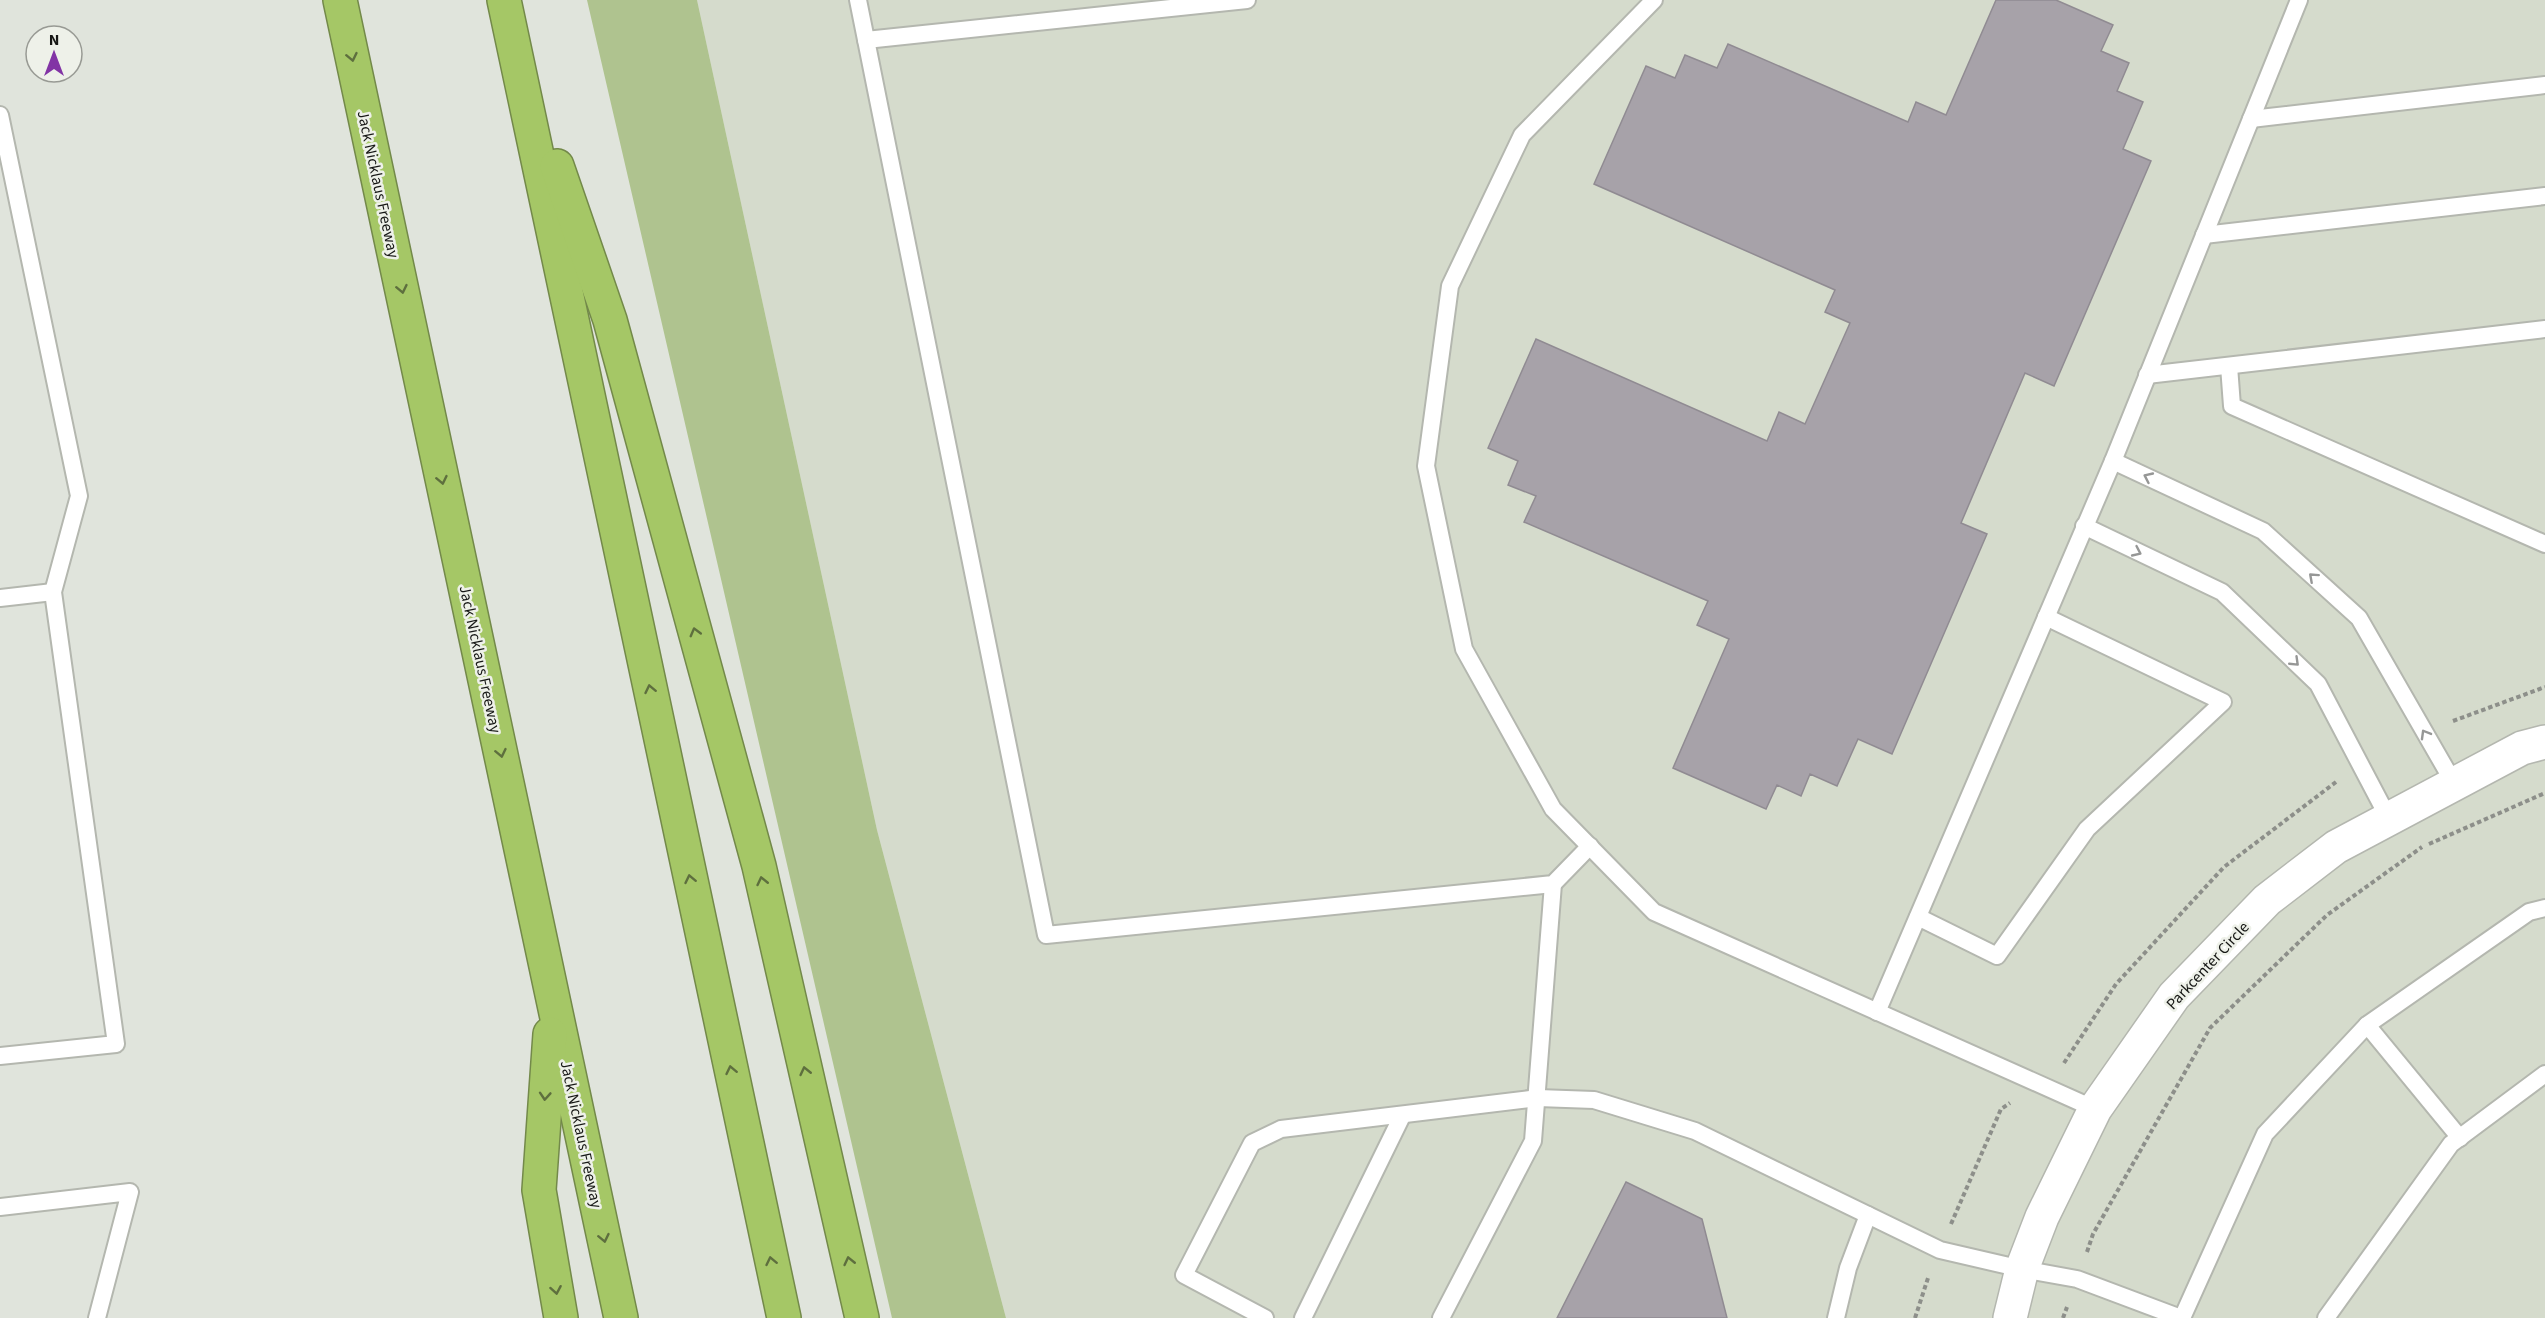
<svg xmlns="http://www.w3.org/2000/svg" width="2545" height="1318" viewBox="0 0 2545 1318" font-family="'Source Sans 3',sans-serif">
<rect width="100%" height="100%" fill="#e0e4dc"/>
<polygon fill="#d5dbcc" points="697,0 2545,0 2545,1318 1006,1318 877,830"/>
<polygon fill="#afc38f" points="587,0 697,0 877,830 1006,1318 892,1318"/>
<g fill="#a7a2a9" stroke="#908b92" stroke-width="1.5">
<polygon points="1996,0 2056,0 2113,25 2101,51 2129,63 2117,91 2143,102 2123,149 2151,161 2054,386 2025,373 1961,523 1987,534 1892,754 1858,739 1837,786 1810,774 1801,796 1777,785 1766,809 1673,768 1729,639 1697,625 1708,601 1524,522 1536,496 1508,485 1518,461 1488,448 1536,339 1767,441 1779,412 1805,424 1850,323 1825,312 1835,290 1594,184 1646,66 1675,78 1685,55 1717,68 1728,44 1908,122 1916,102 1946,115"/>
<polygon points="1626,1182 1702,1219 1727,1318 1557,1318"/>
</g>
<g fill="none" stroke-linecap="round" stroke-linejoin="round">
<g stroke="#b4b7af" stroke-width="20">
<g id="service">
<polyline points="858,0 1046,935 1553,884 1590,846"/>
<polyline points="1654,0 1522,135 1450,286 1426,466 1464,649 1553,809 1654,912 2095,1109"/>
<polyline points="866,40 1247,0"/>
<polyline points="0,115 79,496 53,592 116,1044 0,1056"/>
<polyline points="2251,119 2545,85"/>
<polyline points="2204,235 2545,196"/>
<polyline points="2229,366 2232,406 2545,544"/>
<polyline points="2147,375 2545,329"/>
<polyline points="2113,461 2263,531 2359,618 2455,785"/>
<polyline points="2084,526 2222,592 2318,684 2389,819"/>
<polyline points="0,598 53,592"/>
<polyline points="1918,917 1997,956 2087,829 2223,702 2046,617"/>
<polyline points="1877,1012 2113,461 2299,0"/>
<polyline points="2367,1025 2460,1138"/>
<polyline points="0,1207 130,1192 97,1318"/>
<polyline points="1265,1318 1184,1275 1252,1143 1281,1129 1538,1098 1594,1100 1695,1131 1940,1250 2022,1269 2077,1279 2181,1318"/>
<polyline points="1303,1318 1402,1116"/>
<polyline points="1441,1318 1533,1141 1553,884"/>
<polyline points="1836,1318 1848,1268 1868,1215"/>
<polyline points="2182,1318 2265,1134 2367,1025 2529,912 2545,908"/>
<polyline points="2326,1318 2451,1144 2545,1074"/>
</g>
</g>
<g stroke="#b4b7af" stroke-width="36">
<polyline id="minor" points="2010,1318 2022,1269 2042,1217 2095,1109 2174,996 2267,900 2336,847 2522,748 2545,742"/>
</g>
<g stroke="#73894a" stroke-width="36">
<g id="motorway">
<polyline points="340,0 621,1318"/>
<polyline points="504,0 784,1318"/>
<polyline points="557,166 610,320 759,866 862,1318"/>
<polyline points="550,1034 539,1190 561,1318"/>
</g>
</g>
<g stroke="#8d8f8a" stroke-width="4" stroke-dasharray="4.5 3" stroke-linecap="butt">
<polyline points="2453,721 2545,687"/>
<polyline points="2429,844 2545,793"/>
<polyline points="2064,1063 2116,984 2224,867 2336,782"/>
<polyline points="1951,1224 2001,1109 2010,1103"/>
<polyline points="2087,1252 2093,1234 2210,1028 2327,915 2422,847"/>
<polyline points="1915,1318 1928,1278"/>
<polyline points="2063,1318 2067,1307"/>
</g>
<use href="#service" stroke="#fff" stroke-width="16"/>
<use href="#minor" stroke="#fff" stroke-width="33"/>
<use href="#motorway" stroke="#a5c766" stroke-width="33"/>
</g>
<defs><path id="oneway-chevron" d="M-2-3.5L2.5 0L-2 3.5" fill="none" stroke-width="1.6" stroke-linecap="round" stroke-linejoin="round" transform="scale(1.5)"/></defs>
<g stroke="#5e6f3e">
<use href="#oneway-chevron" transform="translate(352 57) rotate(78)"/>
<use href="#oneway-chevron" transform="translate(402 289) rotate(78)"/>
<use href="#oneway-chevron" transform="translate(442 480) rotate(78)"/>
<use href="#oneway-chevron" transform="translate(695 632) rotate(-105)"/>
<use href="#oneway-chevron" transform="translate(650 689) rotate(-102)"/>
<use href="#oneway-chevron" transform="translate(501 753) rotate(78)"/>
<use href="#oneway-chevron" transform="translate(690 879) rotate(-102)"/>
<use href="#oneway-chevron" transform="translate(762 881) rotate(-103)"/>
<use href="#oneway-chevron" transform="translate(731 1070) rotate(-102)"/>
<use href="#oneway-chevron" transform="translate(805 1071) rotate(-103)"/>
<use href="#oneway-chevron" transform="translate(545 1096) rotate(94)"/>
<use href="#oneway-chevron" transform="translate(604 1238) rotate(78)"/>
<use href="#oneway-chevron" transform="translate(771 1261) rotate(-102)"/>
<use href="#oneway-chevron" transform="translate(849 1261) rotate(-103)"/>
<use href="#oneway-chevron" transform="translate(556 1290) rotate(80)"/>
</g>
<g stroke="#969796">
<use href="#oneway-chevron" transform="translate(2148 477) rotate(-155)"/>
<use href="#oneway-chevron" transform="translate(2137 552) rotate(25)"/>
<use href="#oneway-chevron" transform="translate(2313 577) rotate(-138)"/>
<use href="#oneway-chevron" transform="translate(2295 662) rotate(44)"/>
<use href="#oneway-chevron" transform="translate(2425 734) rotate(-120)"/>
</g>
<g text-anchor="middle" stroke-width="5" stroke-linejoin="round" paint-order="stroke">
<g font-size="16" fill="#161715" stroke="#eef1e9">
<text transform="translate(379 184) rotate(78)" y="6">Jack Nicklaus Freeway</text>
<text transform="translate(481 659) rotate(78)" y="6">Jack Nicklaus Freeway</text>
<text transform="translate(2207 965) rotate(-47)" y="6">Parkcenter Circle</text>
<text transform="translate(582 1134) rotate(78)" y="6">Jack Nicklaus Freeway</text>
</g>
</g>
<g transform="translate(54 54)"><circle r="28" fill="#eef1e9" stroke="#989a94" stroke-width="1.5"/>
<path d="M0-4.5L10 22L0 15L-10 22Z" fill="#8234a5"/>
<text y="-9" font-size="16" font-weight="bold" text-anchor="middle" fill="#161715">N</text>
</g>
</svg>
